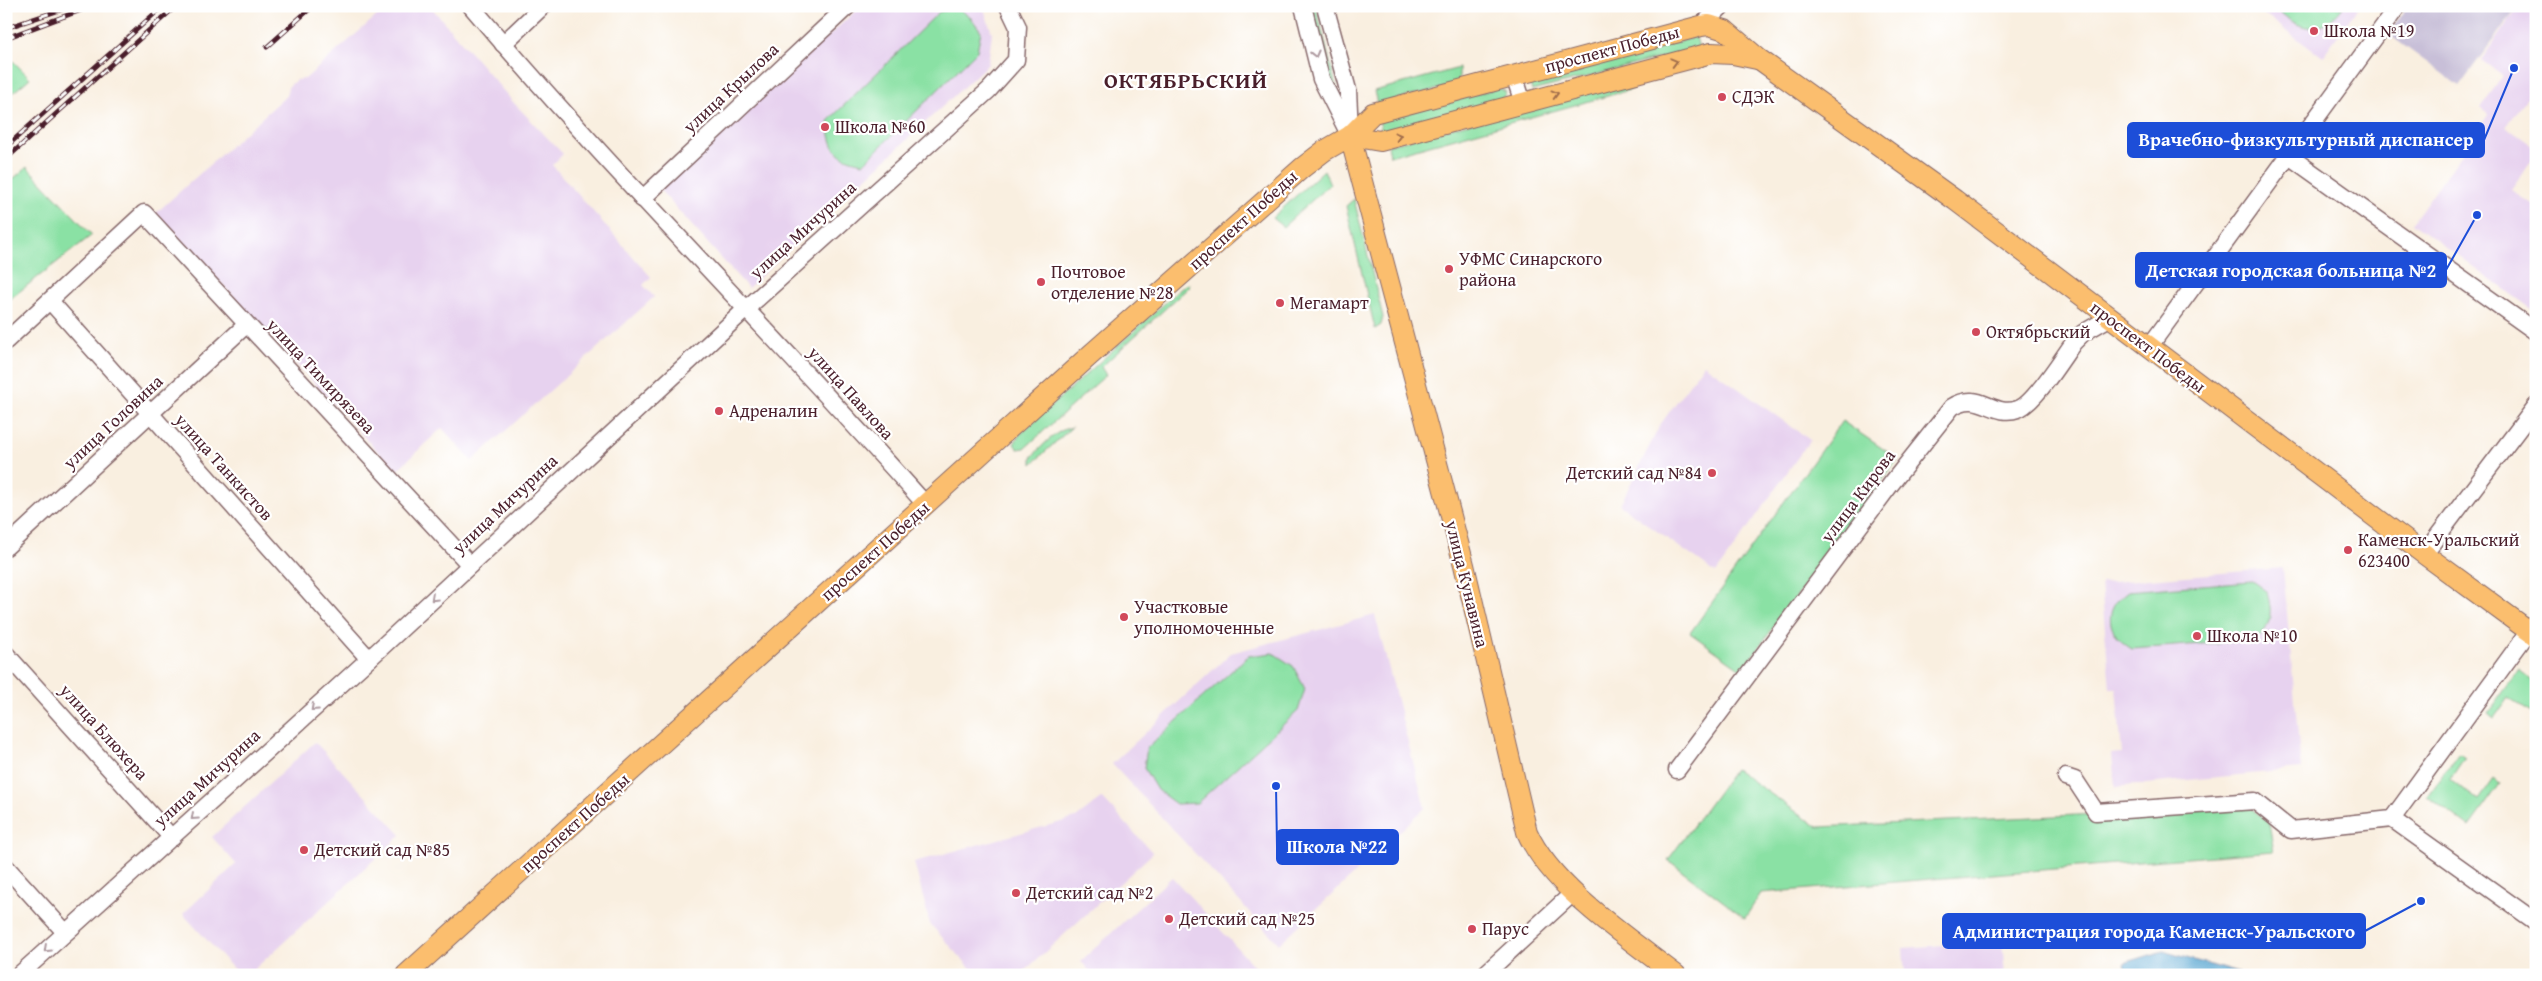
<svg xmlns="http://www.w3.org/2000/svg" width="2542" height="981" viewBox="0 0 2542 981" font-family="'Gentium Book Plus',serif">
<rect width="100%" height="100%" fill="#fff"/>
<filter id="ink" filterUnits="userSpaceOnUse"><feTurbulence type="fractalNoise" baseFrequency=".02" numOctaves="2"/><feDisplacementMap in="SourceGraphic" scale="10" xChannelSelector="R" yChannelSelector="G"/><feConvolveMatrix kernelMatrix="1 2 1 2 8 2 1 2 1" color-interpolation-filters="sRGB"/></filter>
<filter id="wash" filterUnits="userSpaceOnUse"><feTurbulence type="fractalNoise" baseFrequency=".0096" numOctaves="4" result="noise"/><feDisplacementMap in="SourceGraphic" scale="20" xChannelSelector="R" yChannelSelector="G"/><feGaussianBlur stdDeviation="1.12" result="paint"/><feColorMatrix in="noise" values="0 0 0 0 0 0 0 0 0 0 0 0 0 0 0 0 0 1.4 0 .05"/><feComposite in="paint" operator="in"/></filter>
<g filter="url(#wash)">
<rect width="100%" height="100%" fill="#f9efe0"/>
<g fill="#e7d2ef">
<polygon points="388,6 430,6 514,103 563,154 552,165 651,277 643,285 654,297 472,461 442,428 396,471 156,213 286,96 288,87 296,80 305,79"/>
<polygon points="861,6 983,6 992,33 988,64 748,288 660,190"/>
<polygon points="2253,6 2359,6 2322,57"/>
<polygon points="2519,6 2536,6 2536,85 2506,127 2536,148 2536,154 2511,189 2536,207 2536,312 2412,223 2489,115 2480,108 2503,76 2481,60"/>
<polygon points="1704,364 1810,440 1716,573 1620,505 1660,425"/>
<polygon points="2283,568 2301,769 2115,787 2112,754 2122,753 2116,688 2110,688 2101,583"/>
<polygon points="1375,615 1425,808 1279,944 1112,764 1231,653"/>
<polygon points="315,742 401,835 248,975 239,975 183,914 236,864 212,837"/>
<polygon points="1102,798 1153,853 1020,975 977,975 930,924 914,862 1076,818"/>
<polygon points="1172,877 1262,975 1093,975 1081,961"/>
<polygon points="2002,941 2005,975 1905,975 1903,948"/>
</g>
<polygon fill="#c8bfd8" points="2408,6 2518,6 2459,86 2388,34"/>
<g fill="#8ae1a4" stroke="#6a8068">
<polygon points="1311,6 1316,6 1337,90 1333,91"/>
<path d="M2274,6h69c-23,31 -44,26 -69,0z"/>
<path d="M957,7l14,11 10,13 -4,20 -113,112c-29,-5 -33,-14 -36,-42l111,-109z"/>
<polygon points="1696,37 1699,48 1532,91 1529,81"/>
<polygon points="13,61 30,78 6,99 6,63"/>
<polygon points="1459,68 1459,79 1455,85 1377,104 1374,91"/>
<polygon points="1630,79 1633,89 1390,156 1388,145"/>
<polygon points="1499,88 1506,92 1502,99 1382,132 1379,120"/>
<polygon points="27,167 92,235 6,302 6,185"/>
<polygon points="1324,170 1330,184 1283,227 1272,218"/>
<polygon points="1354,199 1383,317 1381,325 1375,329 1346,206"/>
<polygon points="1190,284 1189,287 1101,367 1106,375 1025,448 1018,449 1014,444 1020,434 1185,285"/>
<polygon points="1842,421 1898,459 1742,670 1690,633"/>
<path d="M1072,427l-40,37v-7c11,-12 24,-27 40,-30z"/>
<path d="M2252,581l15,11c6,19 4,35 -10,48l-125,9c-26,-15 -30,-40 -4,-58z"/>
<polygon points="1273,653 1293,666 1305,689 1298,711 1197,803 1176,804 1157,790 1144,768 1147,748 1248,656"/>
<polygon points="2519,670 2536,683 2536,716 2509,697 2494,718 2488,713"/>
<polygon points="2459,753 2465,757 2450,779 2479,800 2494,779 2500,784 2469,827 2427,796"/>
<polygon points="1735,769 1818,827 2250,807 2269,823 2274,851 1761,893 1745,918 1668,860"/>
</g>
<polygon fill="#56a5d0" stroke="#50627e" points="2163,951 2238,973 2238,975 2127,975 2124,963"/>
</g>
<g filter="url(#ink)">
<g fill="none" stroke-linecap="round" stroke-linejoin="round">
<g stroke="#87686a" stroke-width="19">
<g id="minor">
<path d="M471,6c146,172 306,331 455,499"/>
<polyline points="1303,6 1321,79 1350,136"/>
<polyline points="1325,6 1348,90 1350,132"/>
<polyline points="1701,26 1722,6"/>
<polyline points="503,44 543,6"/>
<polyline points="1514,75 1523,103"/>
<polyline points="2289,156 2536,332"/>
<polyline points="642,199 848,6"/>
<polyline points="50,301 369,659"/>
<polyline points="6,341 144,213 470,565"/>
<polyline points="2149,347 2398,6"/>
<polyline points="6,547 246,325"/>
<polyline points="2424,554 2536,406"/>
<polyline points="6,654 172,838"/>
<path d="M1677,770l214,-286 61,-77c28,-18 40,11 66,2 16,-5 45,-52 56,-67l9,-9 26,-15"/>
<polyline points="2066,777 2075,780 2096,812 2255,801 2291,830 2392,819"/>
<polyline points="2392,819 2529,631"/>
<polyline points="2392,819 2536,922"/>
<polyline points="6,867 65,932"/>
<polyline points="19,975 369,659 747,308 989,90 1016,60 1018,27 1008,6"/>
<polyline points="1484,975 1574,892"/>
</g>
</g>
<g stroke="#87686a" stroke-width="22">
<g id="major">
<path d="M1350,136l114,429 63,267c24,55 101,106 149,143"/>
<polyline points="1350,136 1380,141 1711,53 1733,54 1757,59"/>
<polyline points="406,975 1088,357 1302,168 1324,151 1350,136 1373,113 1701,26 1709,25 1725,30 1759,59 1955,200 2424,554 2536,636"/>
</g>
</g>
<use href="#minor" stroke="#fff" stroke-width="16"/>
<use href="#major" stroke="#fbbe6e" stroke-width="20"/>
<g stroke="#4a1f2b" stroke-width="5">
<g id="rail">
<polyline points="6,28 72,6"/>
<polyline points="6,38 92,6"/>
<polyline points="267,47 313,6"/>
<polyline points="6,147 163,6"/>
<polyline points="6,159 176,6"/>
</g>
</g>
<use href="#rail" stroke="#fff" stroke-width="3" stroke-dasharray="9" stroke-linecap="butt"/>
</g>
<defs><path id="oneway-chevron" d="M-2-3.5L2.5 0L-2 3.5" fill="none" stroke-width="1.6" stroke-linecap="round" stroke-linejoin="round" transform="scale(1.25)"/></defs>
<g stroke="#ae9aa0">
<use href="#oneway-chevron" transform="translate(1315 54) rotate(76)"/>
<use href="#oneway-chevron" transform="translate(434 598) rotate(137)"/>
<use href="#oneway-chevron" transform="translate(314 708) rotate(138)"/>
<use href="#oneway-chevron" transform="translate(194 817) rotate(138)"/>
<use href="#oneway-chevron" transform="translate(47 949) rotate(137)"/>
</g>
<g stroke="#a26e4c">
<use href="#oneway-chevron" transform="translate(1674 62) rotate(-15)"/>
<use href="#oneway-chevron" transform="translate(1555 94) rotate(-15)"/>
<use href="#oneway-chevron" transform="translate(1398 136) rotate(-15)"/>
</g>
</g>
<g fill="#d1495b" stroke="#fff" stroke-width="2">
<circle cx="2314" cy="31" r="5"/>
<circle cx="1722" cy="97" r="5"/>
<circle cx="825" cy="127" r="5"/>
<circle cx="1449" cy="269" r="5"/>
<circle cx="1041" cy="282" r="5"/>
<circle cx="1280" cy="303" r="5"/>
<circle cx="1976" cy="332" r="5"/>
<circle cx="719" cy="411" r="5"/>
<circle cx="1712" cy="473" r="5"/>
<circle cx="2348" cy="550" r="5"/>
<circle cx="1124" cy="617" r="5"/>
<circle cx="2197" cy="636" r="5"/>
<circle cx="304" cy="850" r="5"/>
<circle cx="1016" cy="893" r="5"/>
<circle cx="1169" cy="919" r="5"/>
<circle cx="1472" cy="929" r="5"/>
</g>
<g text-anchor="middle" stroke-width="4.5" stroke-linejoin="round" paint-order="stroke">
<g font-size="18" fill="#4a1f2b" stroke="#fff" text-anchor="start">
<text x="2324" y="37">Школа №19</text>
<text x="1732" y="103">СДЭК</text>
<text x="835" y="133">Школа №60</text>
<text x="1459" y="265">УФМС Синарского<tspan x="1459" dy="21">района</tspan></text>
<text x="1051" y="278">Почтовое<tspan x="1051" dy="21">отделение №28</tspan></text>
<text x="1290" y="309">Мегамарт</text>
<text x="1986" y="338">Октябрьский</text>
<text x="729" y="417">Адреналин</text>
<text x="1702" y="479" text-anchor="end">Детский сад №84</text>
<text x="2358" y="546">Каменск-Уральский<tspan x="2358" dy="21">623400</tspan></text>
<text x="1134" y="613">Участковые<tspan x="1134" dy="21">уполномоченные</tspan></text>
<text x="2207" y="642">Школа №10</text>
<text x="314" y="856">Детский сад №85</text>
<text x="1026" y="899">Детский сад №2</text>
<text x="1179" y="925">Детский сад №25</text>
<text x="1482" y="935">Парус</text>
</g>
<g font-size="18" fill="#4a1f2b" stroke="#fff">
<text transform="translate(1612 49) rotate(-15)" y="6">проспект Победы</text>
<text transform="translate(731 88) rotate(-43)" y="6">улица Крылова</text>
<text transform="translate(1243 220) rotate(-42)" y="6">проспект Победы</text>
<text transform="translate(803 230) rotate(-42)" y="6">улица Мичурина</text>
<text transform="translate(2148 347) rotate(37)" y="6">проспект Победы</text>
<text transform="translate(321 376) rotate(47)" y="6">улица Тимирязева</text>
<text transform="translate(851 393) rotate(48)" y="6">улица Павлова</text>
<text transform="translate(113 422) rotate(-43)" y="6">улица Головина</text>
<text transform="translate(224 467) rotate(48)" y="6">улица Танкистов</text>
<text transform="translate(1858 496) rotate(-53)" y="6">улица Кирова</text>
<text transform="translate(505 504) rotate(-43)" y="6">улица Мичурина</text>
<text transform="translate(875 551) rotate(-42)" y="6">проспект Победы</text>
<text transform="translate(1467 584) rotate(76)" y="6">улица Кунавина</text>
<text transform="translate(104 732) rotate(48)" y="6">улица Блюхера</text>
<text transform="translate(207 778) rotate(-42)" y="6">улица Мичурина</text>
<text transform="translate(575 823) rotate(-42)" y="6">проспект Победы</text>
</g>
<g font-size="22" font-weight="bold" letter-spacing="1" fill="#4a1f2b" stroke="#fff">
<text x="1186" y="88">ОКТЯБРЬСКИЙ</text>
</g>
</g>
<path fill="none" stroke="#1d4ed8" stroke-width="2" d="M2514 68L2484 140M2477 215L2446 270M1276 786L1277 847M2421 901L2365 931"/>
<g fill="#1d4ed8" stroke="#fff" stroke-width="2">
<circle cx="2514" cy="68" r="5"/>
<circle cx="2477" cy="215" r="5"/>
<circle cx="1276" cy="786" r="5"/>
<circle cx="2421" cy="901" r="5"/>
</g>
<g fill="#1d4ed8" stroke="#1d4ed8" stroke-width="2">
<rect x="2128" y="123" width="356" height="34" rx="5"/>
<rect x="2136" y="253" width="310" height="34" rx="5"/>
<rect x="1277" y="830" width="121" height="34" rx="5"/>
<rect x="1943" y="914" width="422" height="34" rx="5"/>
</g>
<g font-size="19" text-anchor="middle" font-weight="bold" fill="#fff">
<text x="2306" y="146">Врачебно-физкультурный диспансер</text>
<text x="2291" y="277">Детская городская больница №2</text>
<text x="1337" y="853">Школа №22</text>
<text x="2154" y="938">Администрация города Каменск-Уральского</text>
</g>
<rect width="2542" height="981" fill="none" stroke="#fff" stroke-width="25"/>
</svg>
